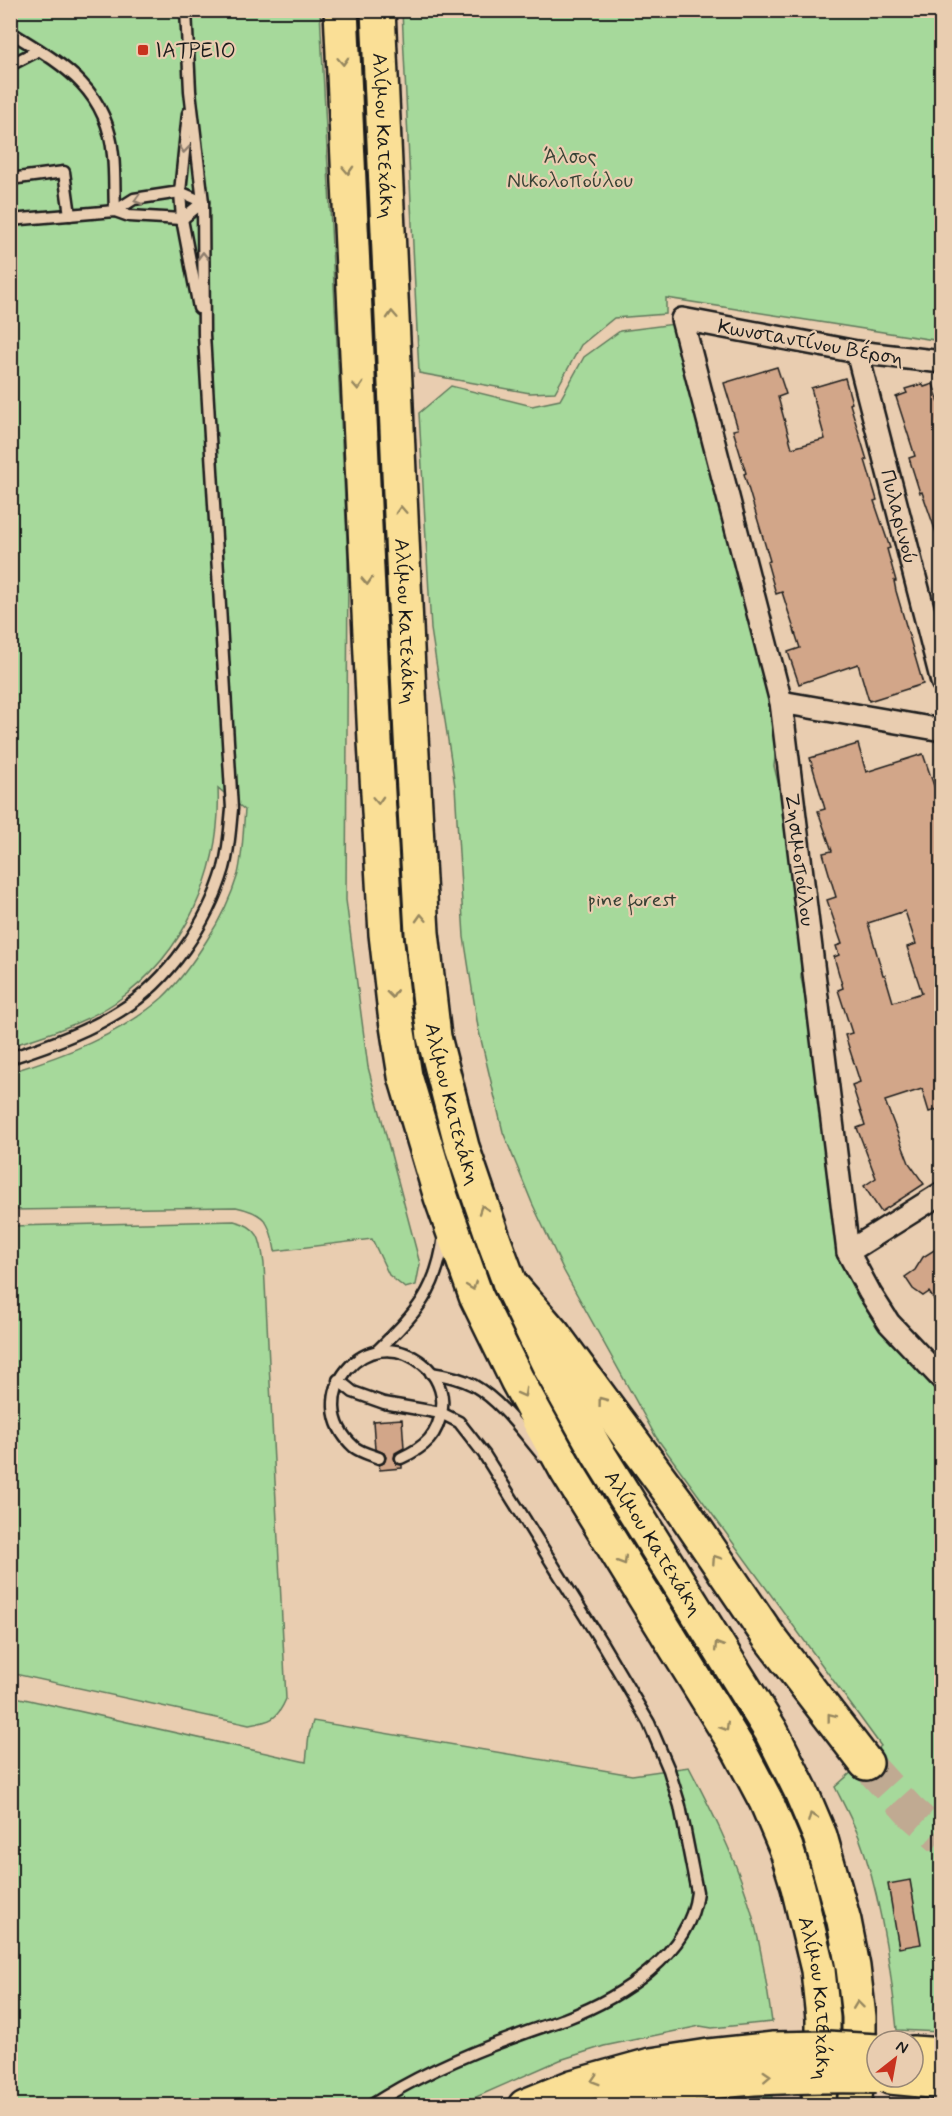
<svg xmlns="http://www.w3.org/2000/svg" width="952" height="2116" viewBox="0 0 952 2116" font-family="Mynerve,sans-serif">
<rect width="100%" height="100%" fill="#e9cdb0"/>
<filter id="ink" filterUnits="userSpaceOnUse"><feTurbulence type="fractalNoise" baseFrequency=".0167" numOctaves="2"/><feDisplacementMap in="SourceGraphic" scale="12" xChannelSelector="R" yChannelSelector="G"/><feConvolveMatrix kernelMatrix="1 2 1 2 8 2 1 2 1" color-interpolation-filters="sRGB"/></filter>
<g filter="url(#ink)">
<g fill="#a6d99b" stroke="#617a5c" stroke-width="1.5">
<path d="M10,11h310l28,548 -2,341 22,167 52,197 -4,21 -11,3 -16,-13 -17,-36 -97,12c-5,-29 -10,-38 -39,-44l-225,3v-138c52,-16 109,-37 151,-74 18,-17 32,-37 45,-58 13,-20 24,-43 31,-66 5,-21 5,-43 7,-64l-27,-22c4,83 -33,166 -102,214 -31,21 -70,33 -105,44z"/>
<polygon points="402,11 941,11 941,341 666,298 666,314 614,318 581,345 555,392 530,393 419,373"/>
<path d="M682,323l99,381 -7,62 28,114 -1,98 29,130 14,111 44,103 53,56v654l-44,-2c-6,-62 -16,-135 -38,-193 -7,-17 -16,-34 -24,-50l46,-41 -225,-309 -92,-166 -32,-68 -29,-71 -25,-105 -14,-90 -9,-151 -24,-157 -12,-216 32,-27 81,20 28,-6 24,-43 36,-26z"/>
<path d="M234,1221c26,6 27,19 30,43l22,435c-9,21 -15,22 -37,26l-239,-52 1,-447z"/>
<path d="M11,1696l295,66 3,-27 4,-14 319,54 57,-8c22,42 43,84 58,130 13,40 19,83 25,125l-60,6 -12,-2 -96,20 -44,14 -102,45 -447,1z"/>
<polygon points="772,2096 770,2105 693,2105"/>
</g>
<g fill="#d2a689" stroke="#1c1c1c" stroke-width="1.5" fill-rule="evenodd">
<polygon points="777,367 786,394 778,397 792,448 825,439 811,388 845,378 852,403 850,404 867,460 865,460 877,500 874,501 890,548 887,549 896,581 894,581 896,591 923,684 869,701 858,664 799,684 788,652 800,648 782,592 776,594 767,562 770,561 744,474 746,473 733,430 738,429 724,383"/>
<polygon points="922,384 924,387 933,384 942,411 942,541 939,541 922,492 920,493 909,458 915,456 896,397 907,393 905,389"/>
<path d="M858,744l8,28 57,-18 19,55v299l-13,4 -7,-23 -37,12 24,62 15,21 -43,28 -17,-26 12,-8 -19,-50 8,-3 -13,-40 8,-3 -15,-47 7,-2 -14,-43 5,-2 -9,-31 5,-2 -3,-9 6,-2 -15,-44 9,-3 -13,-44 9,-2 -14,-40 7,-2 -15,-51zM905,911l11,33 -9,3 15,46 -29,9 -8,-27h-2l-15,-52z"/>
<polygon points="942,1245 942,1312 929,1292 923,1296 913,1289 905,1277 915,1270 923,1257"/>
<polygon points="402,1419 404,1448 395,1453 394,1458 396,1464 402,1465 402,1468 380,1470 379,1465 384,1463 386,1457 384,1453 375,1449 373,1421"/>
<polygon points="910,1880 921,1944 899,1948 888,1884"/>
</g>
<g fill="none" stroke-linecap="round" stroke-linejoin="round">
<polyline stroke="#c0aa92" stroke-width="33" stroke-dasharray="33 16" stroke-linecap="butt" points="866,1763 909,1810 942,1839"/>
<g stroke="#1c1c1c" stroke-width="15">
<g id="lane">
<path d="M10,32c52,32 97,56 103,123 2,18 1,37 2,56"/>
<polyline points="10,65 39,50"/>
<polyline points="188,113 180,192 182,219 199,308"/>
<polyline points="10,179 64,172 70,215"/>
<polyline points="10,220 115,211 129,216 182,219 203,202 180,192 134,199 115,211"/>
<path d="M10,1058c38,-12 77,-26 110,-47 49,-30 88,-88 104,-143 5,-19 6,-39 8,-59l-28,-474 -1,-133 -13,-111 -4,-81"/>
<path d="M378,1350c38,-37 59,-59 66,-114"/>
<path d="M431,1373c14,2 29,5 42,12 28,16 49,46 70,71"/>
<path d="M338,1380l15,12 31,11 57,10 18,9 25,32 119,191 46,78 20,47 11,36 17,86c-7,63 -77,106 -132,127 -17,6 -34,11 -51,18 -50,18 -99,40 -144,69"/>
<path d="M379,1458c-8,-3 -19,-6 -25,-11 -54,-49 12,-129 69,-83 13,10 21,28 19,44 -4,28 -17,39 -41,50"/>
</g>
</g>
<g stroke="#1c1c1c" stroke-width="26">
<g id="street">
<path id="s1" d="M857,352l85,330"/>
<path id="s2" d="M942,362l-85,-10 -175,-33 99,383 67,550 22,41 19,30 53,56"/>
<polyline points="781,702 942,730"/>
<polyline points="848,1252 942,1193"/>
</g>
</g>
<g stroke="#1c1c1c" stroke-width="38">
<g id="primary">
<path id="s3" d="M341,10l34,731 11,193 9,79 10,63 36,121 35,99 41,84 50,91 172,279 27,51 20,47 12,39 20,83 5,48v46l-5,42"/>
<path id="s4" d="M378,10l33,726 11,197 12,104 28,110 31,91 17,46 41,85 47,84 173,278 29,58 20,47 24,85 9,46 6,50v46l-5,43"/>
</g>
</g>
<g stroke="#1c1c1c" stroke-width="38">
<g id="highway">
<polyline points="510,1284 554,1335 678,1503 769,1637 866,1763"/>
<polyline points="913,2053 942,2055"/>
<polyline points="890,2077 942,2082"/>
<polyline points="525,2106 572,2087 651,2065 709,2056"/>
<polyline points="610,2106 666,2090 709,2082"/>
</g>
</g>
<use href="#lane" stroke="#e9cdb0" stroke-width="10"/>
<use href="#street" stroke="#e9cdb0" stroke-width="21"/>
<use href="#primary" stroke="#fadf96" stroke-width="33"/>
<use href="#highway" stroke="#fadf96" stroke-width="33"/>
<g stroke="#1c1c1c" stroke-width="38" stroke-linecap="butt">
<g id="highway-bridge">
<polyline points="709,2056 774,2049 827,2048 877,2051"/>
<path d="M709,2082c56,-6 111,-7 168,-6"/>
</g>
</g>
<use href="#highway-bridge" stroke="#fadf96" stroke-width="33"/>
</g>
<defs><path id="oneway-chevron" d="M-2-3.5L2.5 0L-2 3.5" fill="none" stroke-width="1.6" stroke-linecap="round" stroke-linejoin="round" transform="scale(1.5)"/></defs>
<g stroke="#96875f">
<use href="#oneway-chevron" transform="translate(343 61) rotate(87)"/>
<use href="#oneway-chevron" transform="translate(348 170) rotate(87)"/>
<use href="#oneway-chevron" transform="translate(392 315) rotate(-93)"/>
<use href="#oneway-chevron" transform="translate(358 386) rotate(87)"/>
<use href="#oneway-chevron" transform="translate(401 510) rotate(-93)"/>
<use href="#oneway-chevron" transform="translate(367 581) rotate(87)"/>
<use href="#oneway-chevron" transform="translate(378 800) rotate(87)"/>
<use href="#oneway-chevron" transform="translate(421 918) rotate(-93)"/>
<use href="#oneway-chevron" transform="translate(392 994) rotate(83)"/>
<use href="#oneway-chevron" transform="translate(483 1209) rotate(-109)"/>
<use href="#oneway-chevron" transform="translate(472 1286) rotate(70)"/>
<use href="#oneway-chevron" transform="translate(523 1393) rotate(61)"/>
<use href="#oneway-chevron" transform="translate(602 1401) rotate(-127)"/>
<use href="#oneway-chevron" transform="translate(716 1559) rotate(-124)"/>
<use href="#oneway-chevron" transform="translate(623 1561) rotate(58)"/>
<use href="#oneway-chevron" transform="translate(718 1646) rotate(-122)"/>
<use href="#oneway-chevron" transform="translate(831 1717) rotate(-128)"/>
<use href="#oneway-chevron" transform="translate(725 1727) rotate(58)"/>
<use href="#oneway-chevron" transform="translate(812 1817) rotate(-113)"/>
<use href="#oneway-chevron" transform="translate(858 2005) rotate(-97)"/>
<use href="#oneway-chevron" transform="translate(767 2076) rotate(-3)"/>
<use href="#oneway-chevron" transform="translate(595 2080) rotate(163)"/>
</g>
<g stroke="#8d7d6d">
<use href="#oneway-chevron" transform="translate(184 149) rotate(96)"/>
<use href="#oneway-chevron" transform="translate(138 200) rotate(164)"/>
<use href="#oneway-chevron" transform="translate(203 256) rotate(-91)"/>
</g>
</g>
<rect fill="#c8321e" stroke="#e9cdb0" stroke-width="2" x="137" y="44" width="12" height="12" rx="3"/>
<g text-anchor="middle" stroke-width="4.5" stroke-linejoin="round" paint-order="stroke">
<g font-size="21" fill="#1c1c1c" stroke="#e9cdb0" text-anchor="start">
<text x="155" y="57">ΙΑΤΡΕΙΟ</text>
</g>
<g font-size="21" fill="#1c1c1c" stroke="#e9cdb0">
<text dy="7" stroke="none"><textPath href="#s4" startOffset="126">Αλίμου Κατεχάκη</textPath></text>
<text transform="translate(811 342) rotate(10)" y="7">Κωνσταντίνου Βέρση</text>
<text dy="7" stroke="none"><textPath href="#s1" startOffset="170">Πυλαρινού</textPath></text>
<text dy="7" stroke="none"><textPath href="#s4" startOffset="612">Αλίμου Κατεχάκη</textPath></text>
<text dy="7" stroke="none"><textPath href="#s2" startOffset="818">Ζησιμοπούλου</textPath></text>
<text dy="7" stroke="none"><textPath href="#s4" startOffset="1098">Αλίμου Κατεχάκη</textPath></text>
<text dy="7" stroke="none"><textPath href="#s4" startOffset="1584">Αλίμου Κατεχάκη</textPath></text>
<text dy="7" stroke="none"><textPath href="#s3" startOffset="2088">Αλίμου Κατεχάκη</textPath></text>
</g>
<g font-size="21" fill="#384235" stroke="#e9cdb0">
<text x="570" y="163">Άλσος<tspan x="570" dy="24">Νικολοπούλου</tspan></text>
<text x="632" y="906">pine forest</text>
</g>
</g>
<rect width="952" height="2116" fill="none" stroke="#e9cdb0" stroke-width="36"/>
<rect x="18" y="18" width="916" height="2080" fill="none" stroke="#1c1c1c" stroke-width="2" filter="url(#ink)"/>
<g transform="translate(895 2059) rotate(31)"><circle r="28" fill="#e9cdb0" stroke="#978675" stroke-width="1.5"/>
<path d="M0-4.5L10 22L0 15L-10 22Z" fill="#c8321e"/>
<text y="-9" font-size="16" font-weight="bold" text-anchor="middle" fill="#1c1c1c">N</text>
</g>
</svg>
